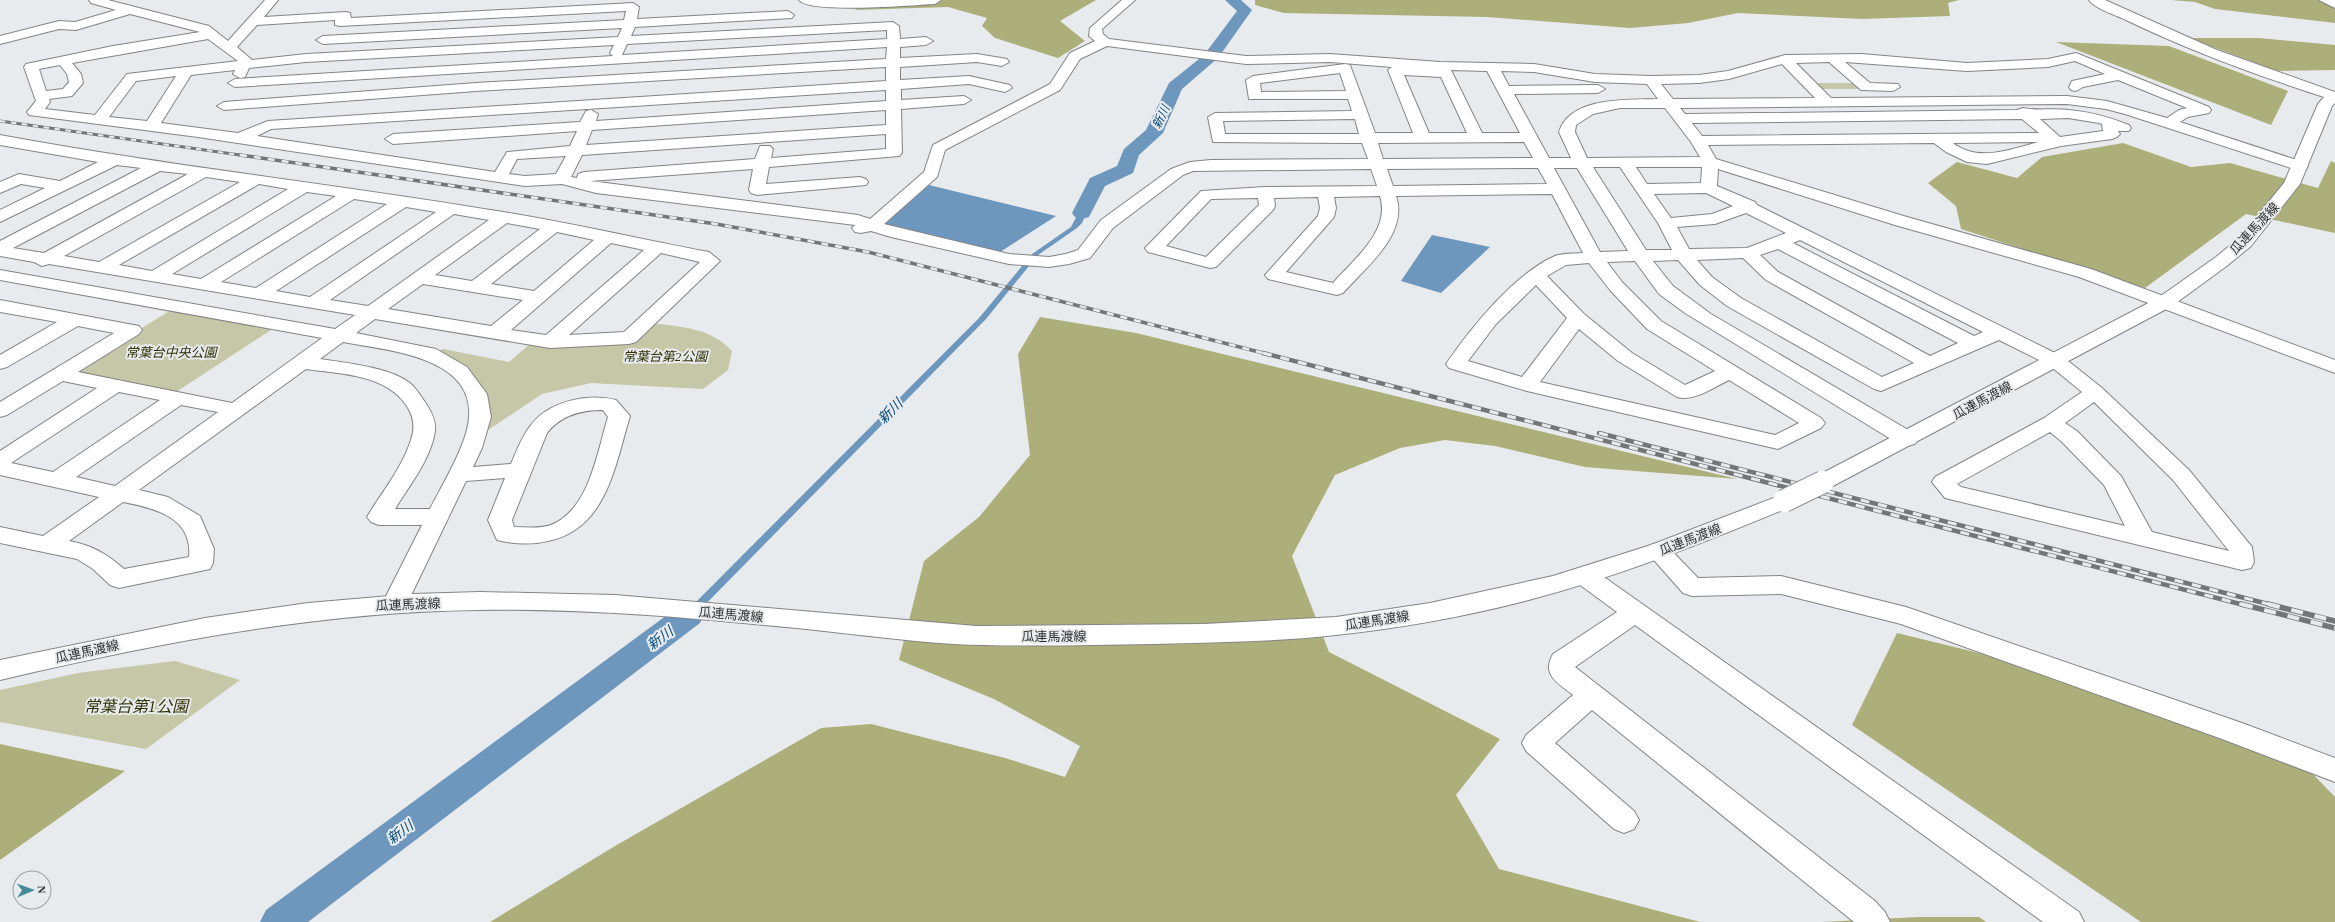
<svg xmlns="http://www.w3.org/2000/svg" width="2335" height="922" viewBox="0 0 2335 922" font-family="'Times New Roman','Noto Sans JP',serif">
<rect width="100%" height="100%" fill="#e8ebed"/>
<g fill="#c5c7a6">
<polygon points="1814,83 1855,83 1862,89 1820,89"/>
<polygon points="171,310 274,328 176,392 71,372"/>
<path d="M652,323c30,4 59,5 80,28l-4,19 -25,19 -112,-6 -49,11 -57,38 5,-25 -23,-38 -31,-17 7,-3 66,13 22,-19 101,-2z"/>
<polygon points="175,661 240,680 146,749 0,722 0,690 78,673"/>
</g>
<g fill="#acaf79">
<polygon points="941,0 1096,0 1060,21 1085,41 1058,58 995,38 982,26 987,18 948,7 854,10 862,7 937,3"/>
<polygon points="1255,0 1959,0 1948,3 1950,16 1862,19 1738,13 1688,23 1630,28 1487,17 1284,13 1255,5"/>
<polygon points="2171,0 2335,0 2335,23 2215,9 2195,2"/>
<polygon points="2189,38 2259,38 2335,45 2335,70 2277,71"/>
<polygon points="2056,42 2169,46 2288,91 2271,125"/>
<polygon points="2123,143 2191,167 2230,163 2318,188 2331,161 2335,163 2335,233 2246,214 2145,288 1961,229 1956,206 1928,183 1957,162 2017,178 2042,157"/>
<polygon points="1040,317 1136,333 1737,479 1585,467 1495,446 1445,440 1400,448 1335,475 1292,556 1329,652 1500,739 1456,795 1499,869 1700,922 490,922 615,846 821,728 871,724 1005,758 1065,777 1080,746 994,699 899,660 924,561 979,517 1030,455 1018,354"/>
<polygon points="1897,633 1983,654 2120,699 2305,766 2335,797 2335,922 2141,922 1852,725"/>
<polygon points="0,744 125,771 0,860"/>
<polygon points="1918,917 1979,917 1986,922 1822,922"/>
</g>
<g fill="#6e97be">
<polygon points="1095,181 1100,183 1082,223 1077,228 1038,255 986,319 690,620 665,640 658,635 682,616 979,318 1032,254 1071,227"/>
<polygon points="929,185 1056,216 1000,252 885,224"/>
<polygon points="1432,235 1490,247 1441,293 1401,281"/>
</g>
<g fill="none" stroke-linecap="round" stroke-linejoin="round">
<g fill="#6e97be" fill-rule="evenodd">
<polygon points="1225,0 1241,0 1252,10 1218,58 1182,89 1163,133 1139,155 1133,173 1105,186 1089,217 1082,219 1075,217 1072,213 1090,178 1117,166 1124,149 1146,130 1169,83 1204,55 1237,11"/>
<polygon points="689,604 700,607 704,615 700,623 308,922 260,922 266,910 678,607"/>
</g>
<g stroke="#828486" stroke-width="2">
<g id="minor">
<path d="M89,0h19l101,26 19,15 37,-41h13l-14,17 82,-5 4,1 1,5 282,-15 6,4 -2,12 151,-8 6,4 -2,3 -157,9 -4,9 262,-14 6,4 1,13 26,-2 7,4 -7,4 -26,2v11l77,-4 30,5 2,3 -7,4 -25,-4 -77,5v13l69,-4 41,9 2,3 -7,4 -36,-8 -68,5v11l63,-4 7,4 -7,4 -63,5 1,44 -3,3 -130,11 -3,17 94,-7 6,2 2,3 -2,3 -109,10 -6,-2 -2,-3 4,-21 -163,12 268,34 12,4 54,-47 9,-27 117,-61 20,-31 25,-12 -6,-5 1,-8 32,-28h13l-33,29 1,5 6,5 137,17 84,-2 110,8 94,2 61,10 56,2 48,-1 29,-4 57,-16 76,-1 106,9 81,-4 28,-6 133,54 2,3 -2,3 -21,4 -8,5 126,41 2,3 -2,3h-12l-169,-55 -19,-5 -39,-5 -387,4 5,6 332,-4 6,-2c15,3 30,0 46,2 22,2 40,7 60,15l2,3 -2,3h-11l2,3 -3,3 -5,2 -51,7 -74,18 -20,-2 -21,-10 -12,-9 -226,2 8,14 191,58 184,52 244,91v13l-256,-96 -184,-52 -177,-56 -1,17 38,16 2,3 306,152 39,31 87,82 63,77 2,15 -3,6 -9,2 -297,-72 -13,-16 3,-5 109,-59 38,-26 -33,-27 -50,-25 -118,51 -7,-2 -147,-83 -27,-21 -22,-25 -25,1 20,25 38,28 204,120 3,5 -3,5 -8,2 -8,-2 -214,-131 -26,-19 -24,-33 -28,1 15,20 39,39 160,97 4,5 -4,5 -43,21 -251,-58 -78,-23 -3,-4c25,-36 68,-90 109,-108 9,-3 19,-2 28,-3l-31,-59 -156,2c13,38 -30,71 -53,97l-6,2 -69,-16 -3,-4 53,-59 2,-8 -2,-11 -44,1 1,8 -2,4 -57,57 -6,1 -62,-16 -3,-4 56,-57 64,-4 112,-1 -6,-17 -178,2 -10,4 -70,53 -23,30 -21,6 -20,3 -40,-3 -118,-27 -20,-6 -10,2 -6,-1 -3,-4 3,-3 -259,-32 -34,-9 -37,2 -327,-49 -169,-22 -2,-3 9,-11 -12,-34 2,-3 87,-18 87,-14 -70,-18 -54,16 -17,-1 -59,15v-8l59,-15 16,1 41,-12 -25,-7zM626,11l-2,9 -301,16 -7,4 7,4 299,-16 -4,9 -312,17 -54,6 -15,-13 20,-22 78,-5v5l5,1zM887,30v9l-265,16 5,-11zM208,39l30,22 -111,13 -32,41 -50,-6 5,-7 -1,-3 23,-3 11,-13 -2,-9 -9,-11zM614,45l-4,8 3,3 -378,23 -7,4 7,4 652,-40 -1,12 -410,24 -252,19 -7,4 7,4 252,-19 410,-24v14l-618,40 -30,12 -77,-10 30,-48 44,-5 -2,4 7,4 5,-1 4,-9 57,-6zM1107,46l139,18 84,-2 62,5 -4,3 25,63h-38l-25,-68 -5,-1 -92,12 -7,4 3,19h99l4,12 -137,2 -7,4 5,25 149,1 6,16 -157,1 -21,2 -19,7 -70,51 -23,30 -12,4 -17,3 -40,-3 -125,-30 53,-47 8,-27 115,-60 20,-31zM2075,61l30,13 -33,7 -3,6 2,3 5,1 7,-4 35,-7 69,28 -8,2 -12,8 -60,-17 -40,-5 -236,2 -35,-35 33,-1 32,28 32,1 7,-4 -2,-3 -28,-1 -25,-21 122,9 81,-4zM1782,64l33,34 -142,1 -12,-15 38,-1 30,-4zM60,65l7,9 2,8 -6,7 -17,2 -7,-22zM1451,70l36,1 33,62h-38zM1501,71l33,1 61,10 52,2 11,15c-29,1 -88,-3 -99,33l12,26h-22l-35,-64 84,-1 7,-4 -7,-4 -89,1zM1340,73l6,18 -85,1 -1,-9zM1404,75l37,2 26,56h-38zM176,76l-29,45 -38,-4 27,-36zM886,90v11l-290,20 2,-7 -7,-4 -5,1 -6,11 -187,12 -8,5 8,5 184,-13 -7,15 -63,6 -12,20 -238,-36 14,-7zM1620,108h45l26,34 9,15 -113,1 -12,-26 1,-7 17,-11zM886,110v15l-300,20 6,-15zM2068,118l31,5 3,1 1,7 -43,6 -20,-18zM1355,119l4,15h-134l-2,-13zM2022,119l17,14 -337,3 -10,-13zM886,134v15l-115,9 2,-9 -3,-3h-10l-5,13 -171,13 -6,2 -1,4 -6,-1 11,-22zM1524,142l9,16 -150,1 -5,-16zM2039,142c-29,7 -60,21 -86,1zM566,156l-10,18 -31,2 -16,-2 8,-15zM1593,167h27l38,56 14,27h-26zM1636,167h66l-1,16 -54,1zM1538,168l9,16 -154,2 -6,-17zM1554,168h23l51,83 -28,1zM1706,193l27,13 -21,8 -41,4 -17,-24zM1380,196c11,35 -26,63 -47,87l-47,-11 48,-55 2,-9 -2,-11zM1258,198l1,7 -53,52 -40,-11 45,-47zM1746,213l40,20 -39,15 -58,1 -12,-22 38,-3zM1800,240l183,92 -9,4 -181,-93zM1778,249l180,94 -28,13 -152,-84 -18,-17zM1743,258l23,22 148,83 -32,14 -141,-79 -29,-21 -15,-17zM1589,263l21,27 37,39 68,42 -30,14 -53,-32 -48,-39 -37,-38 19,-11zM1536,285l31,33 -45,59 -54,-16 28,-37zM1579,329l39,32 59,36c17,5 37,-10 52,-17l70,43 -24,12 -235,-53zM2094,402l79,78 56,71 -77,-19 -31,-56 -44,-45 -12,-8zM2050,432l11,9 43,44 21,41 -164,-39 -4,-3z"/>
<path d="M799,0h142l-6,4c-20,1 -126,10 -136,-4z"/>
<polygon points="2319,0 2335,0 2335,8"/>
<path d="M0,135c167,31 335,49 503,77 67,11 133,26 200,39l6,1 11,9 -84,81 -7,2 -79,4 -175,-29 -19,14 80,16 31,18 20,27 4,23 -9,31 -9,19 38,-3c6,-14 11,-28 20,-39 18,-24 57,-32 85,-25l14,16c-15,49 -23,113 -82,125 -17,4 -35,3 -51,-1l-9,-20 17,-42 -39,3 -62,129 -9,3 -9,-3 -4,-6 40,-79h-43l-8,-3 -4,-5c15,-25 35,-49 44,-77 4,-12 3,-22 -3,-32 -20,-34 -67,-34 -102,-39l-167,121 29,7 32,19 14,33 -1,14 -3,6 -91,19 -9,-3 -17,-16 -16,-10 -77,-16v-16l43,9 56,-39 -99,-22v-24l97,-63 -34,-7 -56,34 -7,2v-15l114,-69 -36,-7 -71,41 -7,2v-14l57,-33 -57,-10v-12l139,26 3,4 -3,4 -61,38 154,31 90,-65 -322,-58v-10l335,59 20,-14 -306,-51 -7,2 -8,-4 -34,-6v-15l141,-73 -24,-3 -117,57v-12l45,-22 -24,-4 -21,9v-11l19,-8 41,7 38,-19 -98,-17zM160,171l28,3 -144,79 -31,-5zM206,177l34,5 -141,80 -35,-6zM259,184l29,5 -136,82 -33,-6zM307,192l29,4 -135,83 -29,-5zM354,199l33,5 -131,84 -35,-6zM406,207l30,5 -126,85 -34,-6zM454,214l35,6 -121,86 -38,-6zM507,223l33,6 -68,52 -37,-6zM557,232l37,8 -60,51 -43,-7zM611,243l33,7 -98,85 -35,-5zM661,253l39,9 -76,70 -55,3zM423,284l100,16 -32,26 -103,-17zM343,342c42,8 131,14 126,75 -1,26 -27,68 -39,92h-35c14,-23 36,-50 40,-78 1,-10 -3,-18 -8,-26 -5,-7 -10,-16 -17,-22 -21,-16 -64,-20 -90,-24zM119,392l41,8 -107,72 -42,-9zM181,405l37,7 -103,74 -39,-9zM603,410l5,7c-11,35 -18,92 -57,108 -12,4 -25,2 -37,2l-2,-7 35,-87c14,-18 34,-23 56,-23zM123,502c31,6 70,15 66,55l-65,12c-17,-15 -32,-24 -55,-28z"/>
<polygon points="1658,543 1666,545 1698,578 1781,576 1906,607 2242,723 2335,758 2335,782 2222,739 1901,624 1781,594 1692,596 1683,593 1646,551 1650,545"/>
<path d="M1585,567l9,3 485,342 5,10h-41l-408,-297 -60,42 300,234 10,11 5,10h-36l-262,-212 -37,33 79,68 5,9 -5,9 -10,4 -10,-4 -88,-78 -4,-8 4,-8 47,-40c-15,-12 -32,-20 -20,-41l64,-42 -41,-30 -3,-6 3,-6z"/>
</g>
</g>
<g stroke="#828486" stroke-width="2">
<g id="major">
<path d="M2089,0h16l112,50 118,42v11l-3,3 -32,78 -49,62 -23,19 -56,41 -341,181 -8,2 -8,-2 -3,-5 3,-5 343,-179 58,-41 23,-19 45,-55 34,-79 6,-7c-68,-22 -134,-46 -198,-77 -10,-5 -31,-11 -37,-20z"/>
<path d="M1784,494l8,2 3,5 -3,5c-88,37 -175,71 -267,95 -62,16 -125,27 -189,34 -60,7 -121,7 -182,9 -67,1 -135,3 -201,0 -46,-3 -92,-9 -137,-14 -112,-11 -225,-22 -338,-20 -162,2 -320,33 -478,70v-20l205,-42 103,-15 105,-9 67,-2 135,3 361,31 228,-2 132,-7 94,-14 123,-27 98,-31z"/>
</g>
</g>
<use href="#minor" fill="#fff" fill-rule="evenodd"/>
<use href="#major" fill="#fff" fill-rule="evenodd"/>
<g stroke="#737577" stroke-width="3">
<polyline id="rail-far3" points="0,121 247,156"/>
</g>
<g stroke="#737577" stroke-width="3.5">
<polyline id="rail-far2" points="240,155 716,224 868,252 1267,354"/>
</g>
<g stroke="#737577" stroke-width="4.5">
<g id="rail-far1">
<polyline points="1263,353 2244,605"/>
<polyline points="1599,433 2272,605"/>
</g>
</g>
<g stroke="#737577" stroke-width="5.5">
<g id="rail">
<polyline points="2241,604 2335,628"/>
<polyline points="2268,604 2335,621"/>
</g>
</g>
<use href="#rail-far3" stroke="#e8ebed" stroke-width="2" stroke-dasharray="5.5" stroke-linecap="butt"/>
<use href="#rail-far2" stroke="#e8ebed" stroke-width="2.5" stroke-dasharray="7" stroke-linecap="butt"/>
<use href="#rail-far1" stroke="#e8ebed" stroke-width="3" stroke-dasharray="9" stroke-linecap="butt"/>
<use href="#rail" stroke="#e8ebed" stroke-width="4" stroke-dasharray="12" stroke-linecap="butt"/>
<g stroke="#828486" stroke-width="24" stroke-linecap="butt">
<polyline id="major-bridge" points="1784,501 1823,482"/>
</g>
<use href="#major-bridge" stroke="#fff" stroke-width="22"/>
</g>
<g text-anchor="middle" stroke-width="4" stroke-linejoin="round" paint-order="stroke">
<g font-size="12" font-style="italic" fill="#064a7c" stroke="#e8ebed">
<text transform="translate(1161 117) rotate(-65)" y="4">新川</text>
</g>
<g font-size="13" fill="#2d2e2f" stroke="#e8ebed">
<text transform="translate(2254 228) rotate(-47)" y="5">瓜連馬渡線</text>
<text transform="translate(1982 400) rotate(-28)" y="5">瓜連馬渡線</text>
<text transform="translate(1690 539) rotate(-21)" y="5">瓜連馬渡線</text>
<text transform="translate(408 604) rotate(-2)" y="5">瓜連馬渡線</text>
<text transform="translate(731 614) rotate(5)" y="5">瓜連馬渡線</text>
<text transform="translate(1377 620) rotate(-9)" y="5">瓜連馬渡線</text>
<text x="1054" y="641">瓜連馬渡線</text>
<text transform="translate(87 651) rotate(-12)" y="5">瓜連馬渡線</text>
</g>
<g font-size="13" font-style="italic" fill="#303105" stroke="#e8ebed">
<text x="171" y="357">常葉台中央公園</text>
<text x="665" y="361">常葉台第2公園</text>
</g>
<g font-size="14" font-style="italic" fill="#064a7c" stroke="#e8ebed">
<text transform="translate(890 411) rotate(-45)" y="5">新川</text>
<text transform="translate(660 638) rotate(-37)" y="5">新川</text>
<text transform="translate(400 832) rotate(-37)" y="5">新川</text>
</g>
<g font-size="16" font-style="italic" fill="#303105" stroke="#e8ebed">
<text x="136" y="712">常葉台第1公園</text>
</g>
</g>
<g transform="translate(32 890) rotate(88)"><circle r="19" fill="#e8ebed" stroke="#9d9fa1"/>
<path d="M0-3L7 15L0 10L-7 15Z" fill="#448a96"/>
<text y="-6" font-size="11" font-weight="bold" text-anchor="middle" fill="#2d2e2f">N</text>
</g>
</svg>
